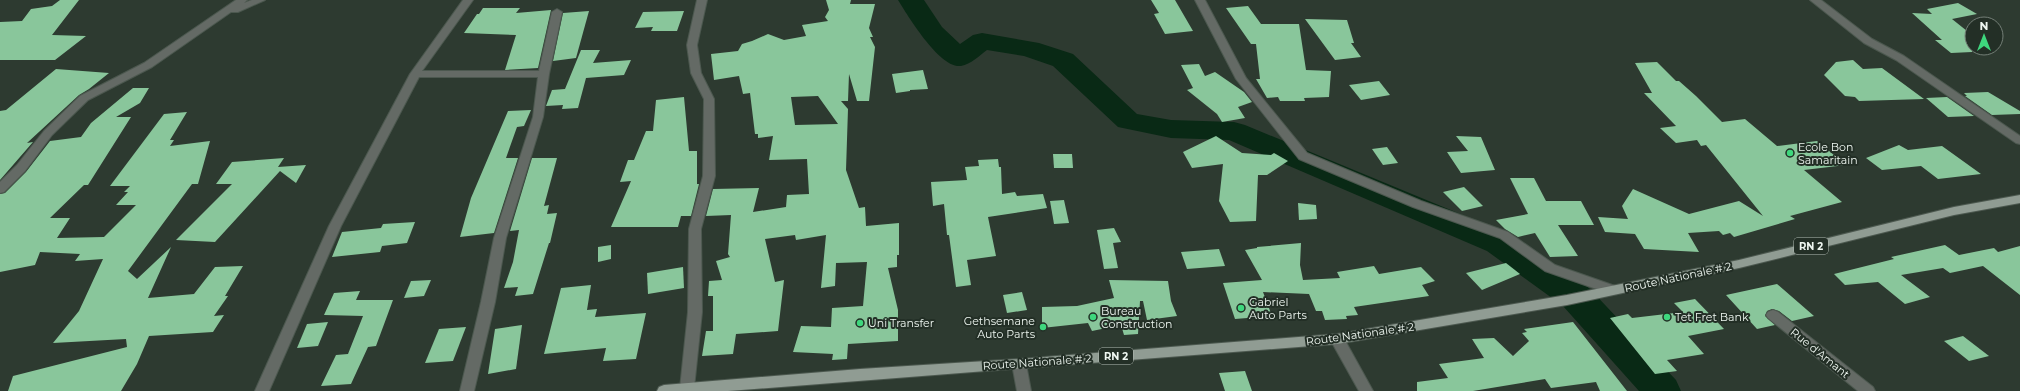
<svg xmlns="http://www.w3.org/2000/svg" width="2020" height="391" viewBox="0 0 2020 391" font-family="Montserrat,sans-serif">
<rect width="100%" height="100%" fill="#2d3a30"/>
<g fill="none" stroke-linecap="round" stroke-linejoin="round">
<path fill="#092915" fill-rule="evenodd" d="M898,0h26l18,27 18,17 13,-9 9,-2 57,10 34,11 64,60 34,6 63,2 11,3 266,110 78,53 87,92 5,11h-42l-76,-85 -76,-55 -258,-111 -58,-2 -53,-11 -65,-61 -29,-10 -37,-6c-8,6 -16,14 -26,16 -21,3 -53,-50 -63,-66z"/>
</g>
<g fill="#89c69b" fill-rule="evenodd">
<polygon points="60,0 79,0 52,35 86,36 55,60 0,60 0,22 22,21 31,9 52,6"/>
<path d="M826,0h25l-1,4h25l-6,24 4,9h-3l5,10 -6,54h-12l-8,-27 -1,27h-7l7,8 -2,61 13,38 6,-1 1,19 33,-3v32h-2v12l-9,1 10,42v31l-50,3 -1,15 -15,1 1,-6 -40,-2 8,-26 30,1 1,-19 31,-2 4,-44 -31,1 -1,23 -14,2 5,-53 -30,5 -1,-5 -30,4 10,43 9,-2 -6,51 -42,3 -3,20 -31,2 4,-25h7v-35h-5l1,-15 13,-1 -6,-19 14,-4 -2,-3 3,-39 -25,1 7,-27 46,-1 -6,24 33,-5 1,-12 22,-1 -2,-35 -38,1 4,-24 -15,2v-4h-3l-5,-41 -7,1 -4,-18 -25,4 -3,-26 27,-3 4,-7 10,-3 16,-7 16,6 22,-4 -4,-11 26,-4 -3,-4 4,-7zM818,96l20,28 -43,1 -4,-28z"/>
<polygon points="1151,0 1175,0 1193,31 1165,34 1154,14 1159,13"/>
<polygon points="1958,3 1977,14 1952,19 1972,35 1972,52 1951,53 1935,40 1942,40 1912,13 1932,14 1927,9"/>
<polygon points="1248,6 1261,24 1299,24 1306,70 1331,71 1329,97 1304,98 1305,101 1280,101 1278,97 1267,98 1256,79 1260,79 1256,44 1251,44 1226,8"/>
<polygon points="483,8 520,8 516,13 551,10 538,68 505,70 516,35 464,33 477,14 479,14"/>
<polygon points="589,11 576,58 553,61 563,13"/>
<polygon points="684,11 677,31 651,31 653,27 635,28 643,12"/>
<polygon points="1305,19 1347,20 1354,43 1351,43 1361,57 1335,60"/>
<polygon points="581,50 600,50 593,63 631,60 624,75 586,78 578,108 562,109 563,105 546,106 552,90 565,89"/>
<polygon points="1853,60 1863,69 1882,68 1924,99 1859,101 1855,97 1845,96 1824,75 1836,62"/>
<polygon points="1657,62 1676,81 1679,81 1696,96 1722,122 1745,119 1777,146 1817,141 1846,165 1804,170 1842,202 1790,216 1795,219 1734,237 1730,233 1723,235 1719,231 1688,233 1699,252 1644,249 1635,234 1605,232 1598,217 1628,219 1622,206 1633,189 1689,214 1739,201 1763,216 1706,145 1701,146 1697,140 1676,143 1660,128 1676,126 1644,93 1652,93 1635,63"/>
<polygon points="1199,64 1205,76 1215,72 1244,92 1252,102 1238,107 1245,118 1222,122 1217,114 1187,90 1193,88 1181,65"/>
<polygon points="56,69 109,73 89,89 79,95 27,143 33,142 0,180 0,111 6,110"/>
<polygon points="923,70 928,89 910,90 910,91 896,93 892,74"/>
<polygon points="1379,81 1390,95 1361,100 1349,85"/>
<polygon points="133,88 149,88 140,103 116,117 131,117 88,185 84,185 50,218 70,218 57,238 104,237 136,205 116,205 128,192 124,192 130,186 110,186 164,114 187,112 170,140 174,140 170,146 210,141 198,184 192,184 128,271 137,279 171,247 148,298 194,294 215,267 243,266 225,296 228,296 214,316 224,315 213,332 149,336 137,364 121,391 8,391 13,376 127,347 126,339 53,343 79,311 103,259 75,261 80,254 40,252 35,265 0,272 0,194 5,193 26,172 50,141 81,137 91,123"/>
<polygon points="1988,92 2020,111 2020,114 1992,115 1965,96 1967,96 1964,93"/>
<polygon points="684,97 689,151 697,151 697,184 699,184 691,216 681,216 678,227 611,227 631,181 620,182 628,160 634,160 646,131 653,131 656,100"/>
<polygon points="1947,97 1974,116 1948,117 1926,98"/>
<polygon points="531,110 524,126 517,127 506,158 518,158 494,233 460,237 471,198 508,111"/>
<polygon points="1216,136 1242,153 1271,155 1274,153 1288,161 1267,175 1258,175 1256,221 1230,222 1219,201 1223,164 1192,168 1183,152"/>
<polygon points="1456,136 1481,137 1495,170 1461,173 1447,152 1468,151"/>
<polygon points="1899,145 1908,150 1942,146 1981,174 1938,179 1921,166 1882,170 1866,158"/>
<polygon points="1387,147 1398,163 1383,165 1372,149"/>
<polygon points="1053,154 1072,154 1073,168 1054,168"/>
<polygon points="284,158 278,167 306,165 296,183 280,171 215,242 176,240 232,184 216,184 232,162"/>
<polygon points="532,158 557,158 544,206 549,205 547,214 557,213 550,243 549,243 533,294 515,296 518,287 504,288 513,262 519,230 510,231"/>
<polygon points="998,159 999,167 1001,167 1002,194 1015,192 1017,196 1043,194 1047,208 988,217 996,256 967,260 971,285 956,287 949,235 947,235 944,204 933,206 931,182 967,180 965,167 979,166 978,160"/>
<polygon points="1510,178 1534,178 1546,201 1581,201 1594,225 1558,225 1578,256 1550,257 1535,233 1518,237 1505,229 1496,220 1528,214"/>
<polygon points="1464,187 1483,206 1462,211 1443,192"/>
<polygon points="1064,200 1069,223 1054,224 1050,201"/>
<polygon points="1298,203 1316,205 1317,219 1299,220"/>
<polygon points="415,222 407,243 382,246 380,252 332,257 342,232 381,228 383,224"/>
<polygon points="1114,228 1121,242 1113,243 1118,268 1104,269 1097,230"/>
<polygon points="1301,243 1300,265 1303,280 1340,278 1337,272 1374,266 1379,274 1421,267 1435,281 1422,285 1429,296 1354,307 1358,315 1346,316 1347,319 1325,320 1322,311 1316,311 1309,294 1263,292 1272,316 1235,319 1223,283 1262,280 1245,250 1257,248 1257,247"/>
<polygon points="611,245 611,259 598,262 598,247"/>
<polygon points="1945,245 1959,255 1994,248 1998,252 2020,246 2020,295 1983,266 1950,273 1943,268 1901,275 1930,297 1905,304 1878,282 1845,285 1834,274 1894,259 1891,257"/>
<polygon points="1219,249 1225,266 1187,269 1181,252"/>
<polygon points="1506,263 1520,274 1482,290 1466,273"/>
<polygon points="683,267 684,288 648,294 647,273"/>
<polygon points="431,280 424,296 404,298 411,281"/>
<polygon points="1109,280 1168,281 1171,301 1177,316 1147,320 1143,301 1140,301 1138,334 1124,335 1121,325 1092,331 1088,323 1042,328 1042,307 1077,306 1114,298"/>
<polygon points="1777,284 1814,316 1792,321 1779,311 1772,309 1767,311 1765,316 1775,325 1757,329 1726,295"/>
<polygon points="591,285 587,310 597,309 595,317 646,313 636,359 603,361 606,348 544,354 561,288"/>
<polygon points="360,291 356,300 393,300 376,346 368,347 351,384 321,386 336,355 348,354 363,316 324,315 334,293"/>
<polygon points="1022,292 1027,310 1007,313 1003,295"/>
<polygon points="1695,299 1724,329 1688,336 1704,354 1667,360 1677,371 1655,374 1610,318 1628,314 1632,318 1683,312 1674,303"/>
<polygon points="328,322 318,346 297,348 307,324"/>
<polygon points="1573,322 1627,391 1600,391 1596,382 1551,388 1545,379 1473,391 1417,391 1417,382 1448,378 1439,364 1484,358 1472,339 1494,338 1513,356 1529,341 1522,333 1527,332 1524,329"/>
<polygon points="522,325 516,369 488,374 495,329"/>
<polygon points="466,327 453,361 425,363 439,329"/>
<polygon points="1963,336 1989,356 1969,361 1944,341"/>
<polygon points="1245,371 1252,391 1225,391 1219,373"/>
</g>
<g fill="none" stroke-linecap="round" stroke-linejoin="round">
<g stroke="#4c584f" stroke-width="2">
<g id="minor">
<polygon points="236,0 247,0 244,3 252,0 265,0 238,12 231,12 152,67 88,100 52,135 25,171 4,192 0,193 0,182 17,165 44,131 80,96 144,63"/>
<polygon points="463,0 473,0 422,71 539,71 552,12 557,9 562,12 549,74 543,117 506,238 495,302 474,391 460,391 481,302 494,238 533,117 538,77 419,77 341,226 269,391 255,391 329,226 410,74"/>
<polygon points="697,0 707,0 697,45 701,73 714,99 715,176 701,229 702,312 694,388 693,391 681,391 680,388 688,312 689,229 703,176 704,99 691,73 687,45"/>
<polygon points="1195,0 1205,0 1246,78 1307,153 1421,201 1508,232 1555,265 1618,287 1620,290 1618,293 1608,293 1545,271 1500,238 1413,207 1299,159 1236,79"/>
<polygon points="1810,0 1821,0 1872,39 1904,56 2020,136 2020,144 2016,143 1896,60 1864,43"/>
<polygon points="1773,310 1778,312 1873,387 1875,391 1858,391 1768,318 1766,315 1768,312"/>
<polygon points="1337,334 1342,335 1373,391 1359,391 1330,339 1332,335"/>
<polygon points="1019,359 1024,360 1026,364 1031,391 1017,391 1012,364 1014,360"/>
</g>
</g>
<g stroke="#4c584f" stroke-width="2">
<polygon id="major" points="2020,195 2020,203 1954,215 1739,268 1567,305 1337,344 728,391 657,391 659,387 664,385 860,369 1019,359 1337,334 1567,295 1739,260 1954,207"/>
</g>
<use href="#minor" fill="#646a65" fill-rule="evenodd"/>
<use href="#major" fill="#909c93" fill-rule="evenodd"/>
</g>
<g fill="#3ed77d" stroke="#232f26" stroke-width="1.5">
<circle cx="1790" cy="153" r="4"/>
<circle cx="1241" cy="308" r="4"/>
<circle cx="1093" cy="317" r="4"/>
<circle cx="1667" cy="317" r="4"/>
<circle cx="860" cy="323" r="4"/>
<circle cx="1043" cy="327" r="4"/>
</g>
<g text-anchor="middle" stroke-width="4" stroke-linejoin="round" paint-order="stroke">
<g fill="#232f26" stroke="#b1bab3" stroke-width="1">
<rect x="1794" y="238" width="34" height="16" rx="3"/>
<rect x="1099" y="348" width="34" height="16" rx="3"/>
</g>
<g font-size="10" font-weight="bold" fill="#eef6f0">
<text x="1811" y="250">RN 2</text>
<text x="1116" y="360">RN 2</text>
</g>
<g font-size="11" fill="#eef6f0" stroke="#232f26" text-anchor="start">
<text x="1798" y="151">Ecole Bon<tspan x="1798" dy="13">Samaritain</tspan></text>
<text x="1249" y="306">Gabriel<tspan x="1249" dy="13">Auto Parts</tspan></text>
<text x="1101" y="315">Bureau<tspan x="1101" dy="13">Construction</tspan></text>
<text x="1675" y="321">Tet Fret Bank</text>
<text x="1035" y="325" text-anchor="end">Gethsemane<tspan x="1035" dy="13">Auto Parts</tspan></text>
<text x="868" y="327">Uni Transfer</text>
</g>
<g font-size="11" fill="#eef6f0" stroke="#232f26">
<text transform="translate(1678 277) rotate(-12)" y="4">Route Nationale # 2</text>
<text transform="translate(1360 334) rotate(-8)" y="4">Route Nationale # 2</text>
<text transform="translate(1820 353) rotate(39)" y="4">Rue d'Amant</text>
<text transform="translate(1037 362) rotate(-4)" y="4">Route Nationale # 2</text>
</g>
</g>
<g transform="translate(1984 36)"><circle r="19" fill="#232f26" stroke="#747f77"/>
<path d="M0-3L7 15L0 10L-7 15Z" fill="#3ed77d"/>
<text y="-6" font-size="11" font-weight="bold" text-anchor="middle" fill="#eef6f0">N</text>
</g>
</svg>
